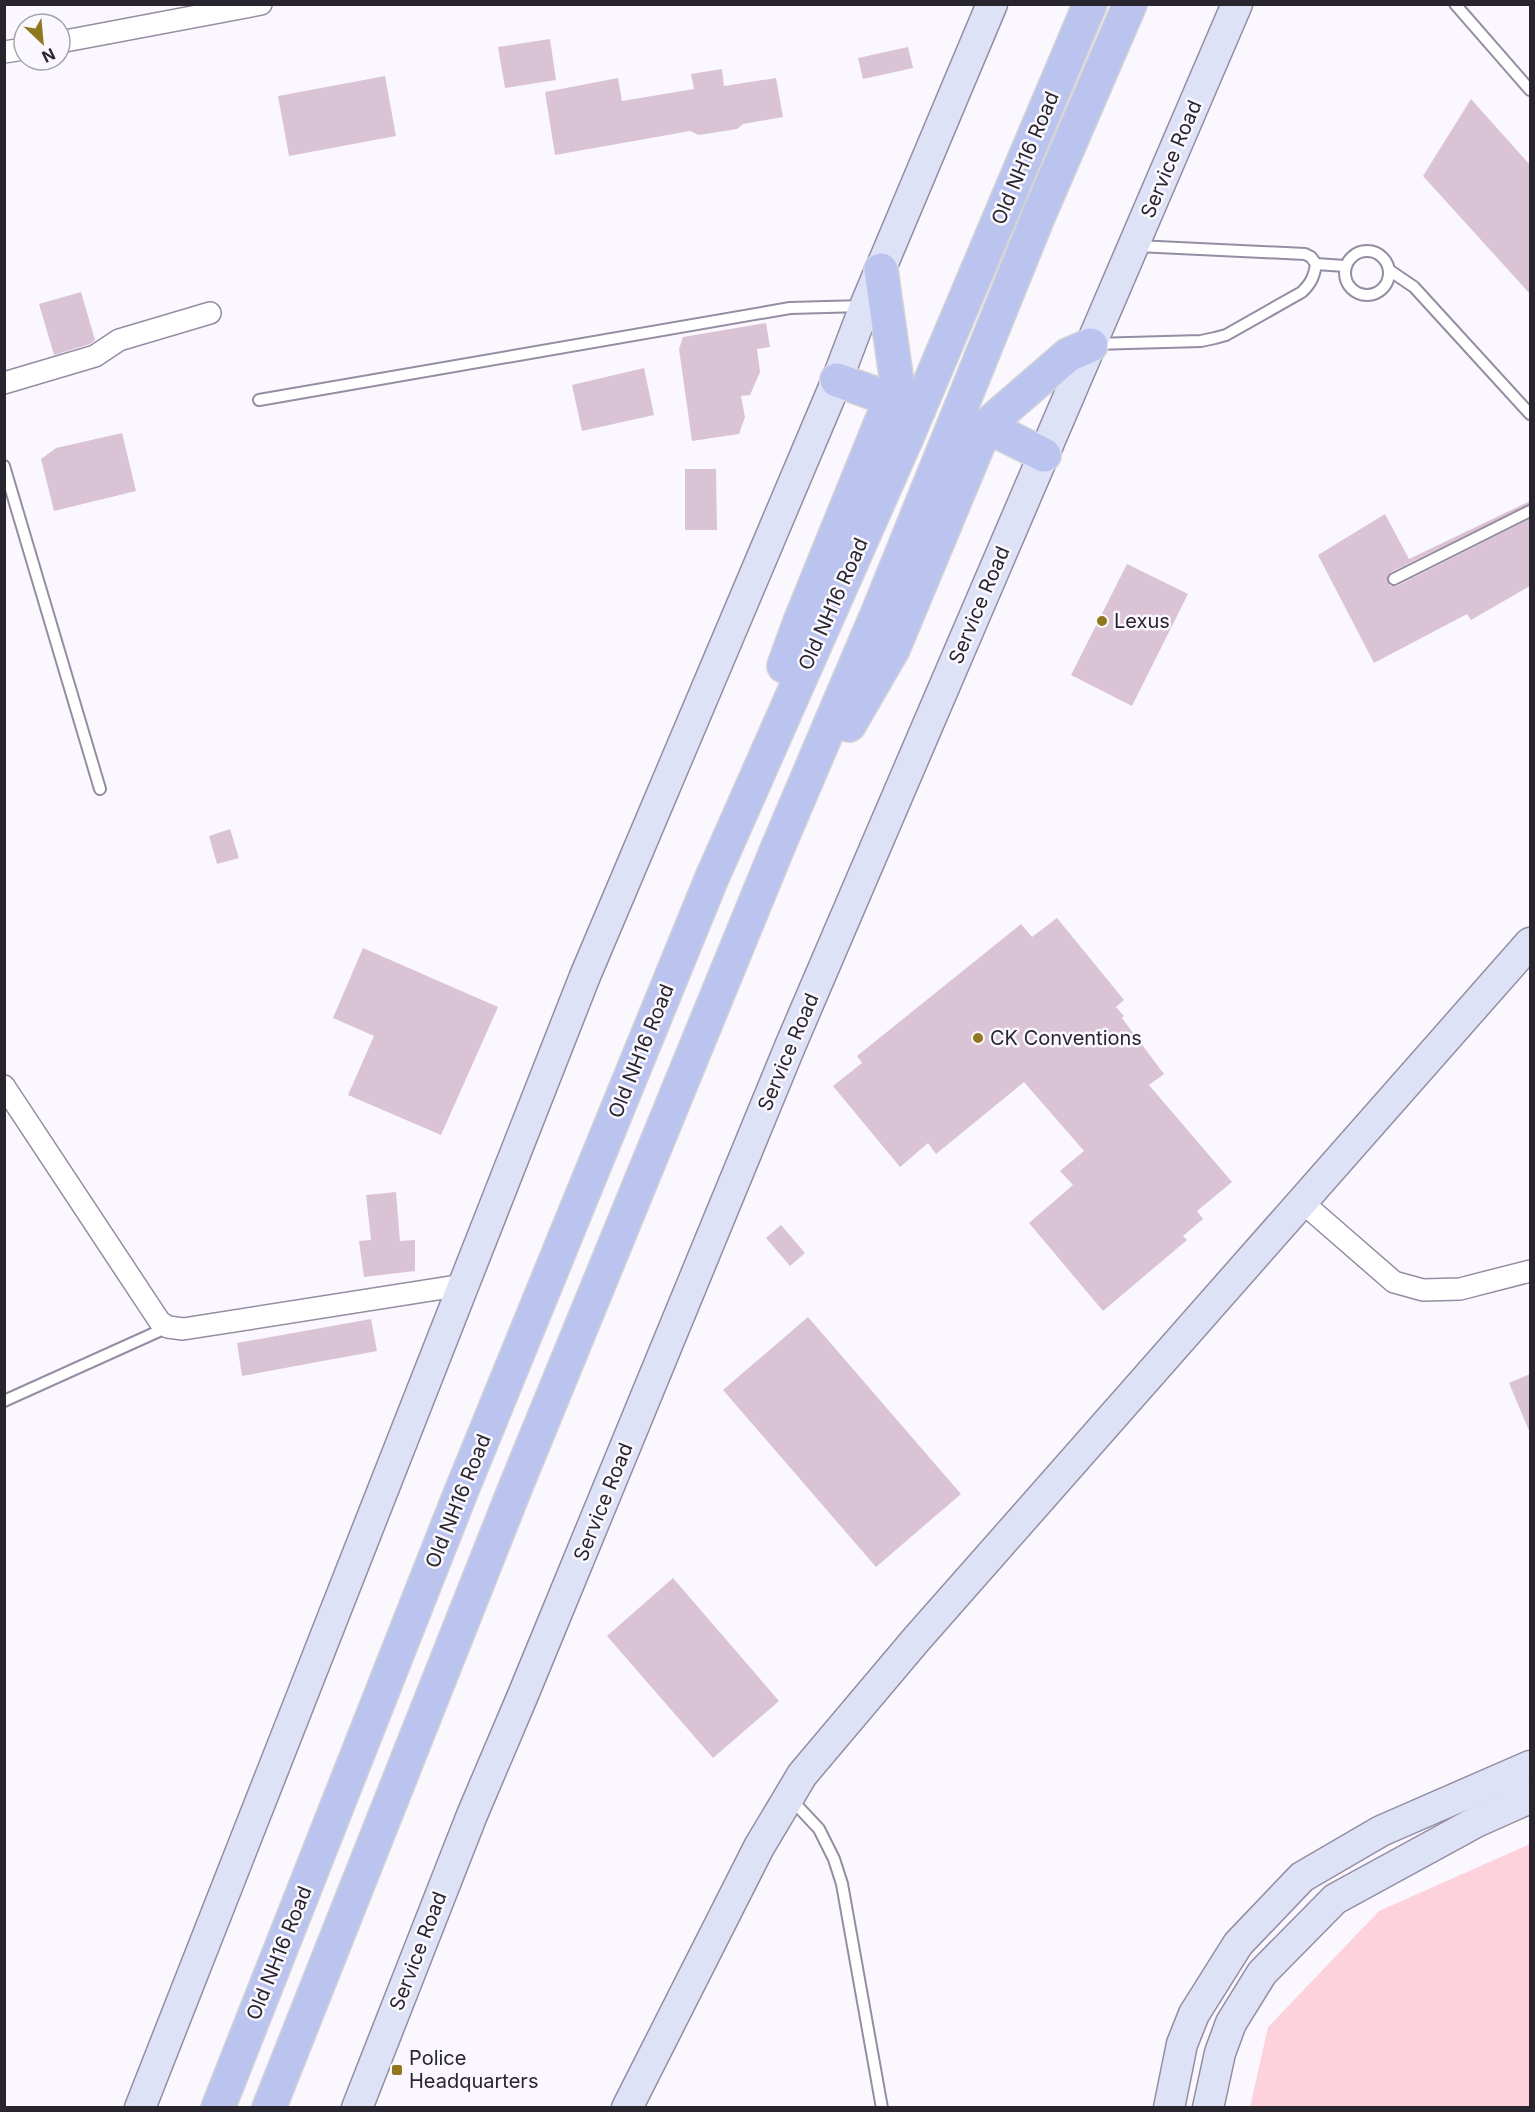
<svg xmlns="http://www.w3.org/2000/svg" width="1535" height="2112" viewBox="0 0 1535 2112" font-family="Inter,sans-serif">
<rect width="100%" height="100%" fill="#faf8fe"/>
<polygon fill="#fed2dc" points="1530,1844 1530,2107 1250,2107 1268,2027 1379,1911"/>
<g fill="#dac3d5">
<polygon points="550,39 556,80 505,88 498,47"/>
<polygon points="908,47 913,68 863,79 858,58"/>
<polygon points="722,69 724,86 776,78 783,117 743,124 737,129 699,135 690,131 555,155 545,92 618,78 622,101 694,89 691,74"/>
<polygon points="385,76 396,136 289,156 278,96"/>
<polygon points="1471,99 1530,165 1530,294 1423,176"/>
<polygon points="81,292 95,340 90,344 54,355 39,304"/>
<polygon points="766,323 770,347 757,349 760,372 750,395 741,396 745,417 739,434 692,441 679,349 683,337"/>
<polygon points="644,368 654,415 582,431 572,385"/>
<polygon points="122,433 136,491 54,511 41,459 56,448"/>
<polygon points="685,469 716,469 717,530 685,530"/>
<polygon points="1530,501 1530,504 1391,572 1387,579 1390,586 1397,586 1530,519 1530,586 1471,620 1467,614 1374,663 1318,555 1385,514 1409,559"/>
<polygon points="1127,564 1188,594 1132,706 1071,675"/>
<polygon points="230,829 239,858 217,864 209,836"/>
<polygon points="1057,918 1124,1000 1116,1007 1124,1016 1122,1018 1164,1074 1149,1085 1232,1182 1197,1211 1203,1219 1183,1236 1187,1240 1103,1311 1029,1223 1073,1185 1060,1171 1084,1151 1024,1082 936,1154 928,1143 900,1167 833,1086 862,1063 857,1056 1021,924 1032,937"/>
<polygon points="363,948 498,1007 441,1135 348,1095 374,1036 333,1018"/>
<polygon points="396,1192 400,1241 415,1240 415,1271 364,1277 359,1241 371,1240 366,1195"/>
<polygon points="781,1225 805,1253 790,1266 766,1238"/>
<polygon points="808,1317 961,1494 876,1567 723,1390"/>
<polygon points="371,1319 377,1351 242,1376 237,1343"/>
<polygon points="1530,1374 1530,1433 1509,1383"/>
<polygon points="673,1578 779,1701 713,1758 607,1636"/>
</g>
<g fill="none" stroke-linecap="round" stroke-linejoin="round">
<g stroke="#968ca3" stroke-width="14">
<g id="lane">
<polyline points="1455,4 1530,90"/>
<circle cx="1367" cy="273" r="22"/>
<polyline points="1316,264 1345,266"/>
<polyline points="1389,270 1414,287 1530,414"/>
<path d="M1093,344l108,-3 14,-3 11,-3 76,-43c9,-9 12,-15 14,-28l-5,-7 -6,-3 -168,-8"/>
<polyline points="259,400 790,308 863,306"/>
<polyline points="4,466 100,789"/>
<polyline points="1394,579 1530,511"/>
<polyline points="4,1401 168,1327"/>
<polyline points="790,1798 819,1829 834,1859 842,1884 882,2108"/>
</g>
</g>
<g stroke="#968ca3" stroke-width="24">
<g id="street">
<polyline points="60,42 261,4"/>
<polyline points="4,52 24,49"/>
<polyline points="4,383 95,356 119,340 210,313"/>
<polyline points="4,1086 160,1322 168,1327 183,1329 463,1285"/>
<polyline points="1302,1202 1394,1282 1423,1290 1460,1289 1530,1271"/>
</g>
</g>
<g stroke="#968ca3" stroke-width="33">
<g id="secondary">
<polyline points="140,2108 585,976 837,380 865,306 992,4"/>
<polyline points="357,2108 472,1815 523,1695 791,1044 1237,4"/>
<polyline points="627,2108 759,1847 802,1775 915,1641 1530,943"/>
<polyline points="1169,2108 1182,2044 1194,2014 1238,1944 1302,1877 1381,1831 1530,1766"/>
<polyline points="1208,2108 1220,2053 1231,2023 1262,1973 1335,1899 1476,1822 1530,1798"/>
</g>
</g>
<g stroke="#d4d3d5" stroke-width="36">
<g id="primary">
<polyline points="837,380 890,399"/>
<polyline points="986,426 1044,455"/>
<polyline points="784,666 800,622 897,383 881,270"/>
<polyline points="849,725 893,649 986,426 1068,355 1091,345"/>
<polyline points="218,2108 461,1492 711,880 907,437 1090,4"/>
<polyline points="269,2108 516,1486 778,847 879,610 1038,217 1130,4"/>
</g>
</g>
<use href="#lane" stroke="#fff" stroke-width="10"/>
<use href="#street" stroke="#fff" stroke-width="21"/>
<use href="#secondary" stroke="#dde2f7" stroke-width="30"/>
<use href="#primary" stroke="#bbc4ee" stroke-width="33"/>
</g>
<g fill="#91781e" stroke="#faf8fe" stroke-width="2">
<circle cx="1102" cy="621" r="6"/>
<circle cx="978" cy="1038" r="6"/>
<rect x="391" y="2064" width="12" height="12" rx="3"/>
</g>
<g text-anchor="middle" stroke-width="5" stroke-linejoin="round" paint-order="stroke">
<g font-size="20" fill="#29252e" stroke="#faf8fe">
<text transform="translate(1025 158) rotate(-67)" y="7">Old NH16 Road</text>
<text transform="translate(1171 159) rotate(-67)" y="7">Service Road</text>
<text transform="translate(833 604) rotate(-66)" y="7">Old NH16 Road</text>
<text transform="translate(979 605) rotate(-67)" y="7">Service Road</text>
<text transform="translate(641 1051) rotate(-68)" y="7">Old NH16 Road</text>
<text transform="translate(788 1052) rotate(-67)" y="7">Service Road</text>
<text transform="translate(458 1501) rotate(-68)" y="7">Old NH16 Road</text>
<text transform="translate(603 1502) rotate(-68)" y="7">Service Road</text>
<text transform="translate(418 1951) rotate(-69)" y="7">Service Road</text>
<text transform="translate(279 1953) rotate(-68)" y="7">Old NH16 Road</text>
</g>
<g font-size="20" fill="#29252e" stroke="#faf8fe" text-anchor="start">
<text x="1114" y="628">Lexus</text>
<text x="990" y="1045">CK Conventions</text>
<text x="409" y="2065">Police<tspan x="409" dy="23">Headquarters</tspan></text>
</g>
</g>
<rect width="1535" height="2112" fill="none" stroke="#29252e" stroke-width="12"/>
<g transform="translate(42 42) rotate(154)"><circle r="28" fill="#faf8fe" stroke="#a6a4ab" stroke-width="1.5"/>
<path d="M0-4.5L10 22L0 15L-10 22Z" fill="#91781e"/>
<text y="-9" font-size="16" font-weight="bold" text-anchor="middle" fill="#29252e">N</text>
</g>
</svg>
